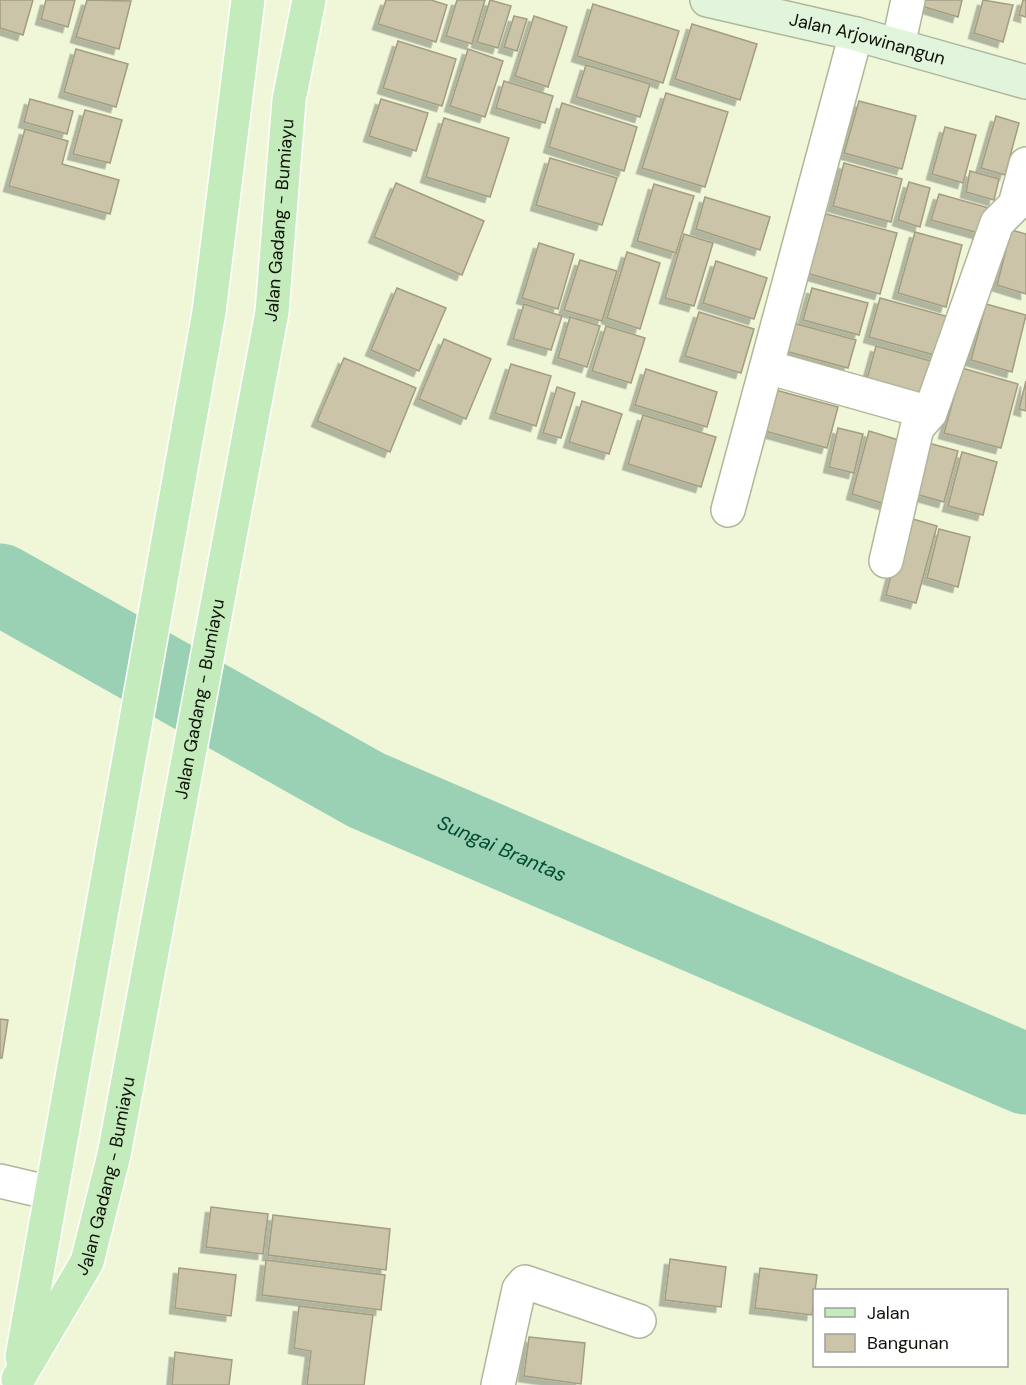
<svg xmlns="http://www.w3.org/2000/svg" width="1026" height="1385" viewBox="0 0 1026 1385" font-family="'DM Sans',sans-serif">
<defs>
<filter id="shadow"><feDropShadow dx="-5.5" dy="5.5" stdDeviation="0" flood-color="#0004"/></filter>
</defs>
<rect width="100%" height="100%" fill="#f0f7d9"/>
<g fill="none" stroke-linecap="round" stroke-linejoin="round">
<path stroke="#9ad1b5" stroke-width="81" id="s1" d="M0,584l366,206 660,284"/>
</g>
<g fill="#cbc4a8" stroke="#a39d81" stroke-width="1.5" filter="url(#shadow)">
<polygon points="0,0 33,0 23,35 0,28"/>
<polygon points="46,0 75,0 68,27 41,19"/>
<polygon points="87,0 131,1 119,49 76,37"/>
<polygon points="386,0 431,0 447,5 436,42 378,24"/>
<polygon points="457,0 485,0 472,44 446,36"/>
<polygon points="490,0 511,6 498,48 477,42"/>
<polygon points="919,0 962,0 958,17 918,5"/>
<polygon points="983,0 1013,5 1003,42 974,33"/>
<polygon points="1023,0 1026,0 1026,17 1019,15"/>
<polygon points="593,4 679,31 663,83 577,56"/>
<polygon points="514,16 527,19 517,51 504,47"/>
<polygon points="534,16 567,27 548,87 515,76"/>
<polygon points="692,24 757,44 740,100 675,79"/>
<polygon points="398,41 456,59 442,106 383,88"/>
<polygon points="76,49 128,64 116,107 64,92"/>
<polygon points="468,49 503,61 485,117 450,106"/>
<polygon points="586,65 650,84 640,117 576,97"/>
<polygon points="504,81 553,96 545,123 496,108"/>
<polygon points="666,93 728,112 705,187 642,168"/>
<polygon points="30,99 73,111 67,134 24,122"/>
<polygon points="381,99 428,113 416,151 369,136"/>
<polygon points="859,101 916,116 902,169 844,153"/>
<polygon points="562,103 637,127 624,171 549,147"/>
<polygon points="85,110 122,120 110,163 73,154"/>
<polygon points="996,116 1019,123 1005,175 981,168"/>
<polygon points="444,118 509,138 490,197 426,177"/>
<polygon points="945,127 976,135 963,183 932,174"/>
<polygon points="25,129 68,141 62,164 119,180 110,214 9,186"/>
<polygon points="550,158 617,178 602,225 536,205"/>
<polygon points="844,163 902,179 891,222 833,206"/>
<polygon points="970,171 999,179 994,200 966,192"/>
<polygon points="909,182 930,188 920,227 898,220"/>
<polygon points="396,183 484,221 462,275 374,237"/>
<polygon points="654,184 694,196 676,253 637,241"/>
<polygon points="939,194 989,208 982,234 931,220"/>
<polygon points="705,197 770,217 760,250 696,229"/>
<polygon points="823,213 897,233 880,294 806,273"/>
<polygon points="1011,230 1026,234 1026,294 997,285"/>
<polygon points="915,232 962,245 946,307 898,293"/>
<polygon points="684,234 713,243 694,306 665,298"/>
<polygon points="539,243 574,254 558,309 522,298"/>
<polygon points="627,252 660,263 640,329 607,318"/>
<polygon points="580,260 617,271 602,321 564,310"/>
<polygon points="716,261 767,278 754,319 703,303"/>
<polygon points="397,288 446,308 419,371 371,350"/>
<polygon points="812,288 868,303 859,335 803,320"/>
<polygon points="880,298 949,317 938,356 869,337"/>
<polygon points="524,304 562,316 551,350 513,339"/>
<polygon points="986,304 1026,315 1012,372 971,360"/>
<polygon points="699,312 754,329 741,373 685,356"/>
<polygon points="570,317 600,326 587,367 558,358"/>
<polygon points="793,323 856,340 848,368 785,351"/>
<polygon points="606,326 645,338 631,383 592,371"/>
<polygon points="444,339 491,359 466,419 419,399"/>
<polygon points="876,346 931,361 922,394 867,379"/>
<polygon points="344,358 416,388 390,452 317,421"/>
<polygon points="511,364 551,376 536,426 495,413"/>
<polygon points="962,368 1018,384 1001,448 944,433"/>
<polygon points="646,369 717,392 707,427 635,405"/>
<polygon points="1026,381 1026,411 1019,409"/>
<polygon points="557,387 575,393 561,438 543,433"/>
<polygon points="772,389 838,407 827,448 761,430"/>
<polygon points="582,401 622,414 609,454 569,442"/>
<polygon points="643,415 716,437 701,487 628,464"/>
<polygon points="838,428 863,434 854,473 829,467"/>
<polygon points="869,431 905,442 888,505 852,494"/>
<polygon points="921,441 958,451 944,502 908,492"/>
<polygon points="962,452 997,462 983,515 948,506"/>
<polygon points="906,517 937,526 916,603 886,595"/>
<polygon points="939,529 970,537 958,587 927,578"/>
<polygon points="0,1019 8,1020 2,1058 0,1058"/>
<polygon points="211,1207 268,1214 263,1254 206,1247"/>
<polygon points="273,1215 390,1229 386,1270 268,1255"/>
<polygon points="670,1259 726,1267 721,1307 665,1300"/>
<polygon points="266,1260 385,1275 381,1310 262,1295"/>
<polygon points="179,1268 236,1275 231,1316 175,1308"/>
<polygon points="760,1268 817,1275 812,1315 755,1308"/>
<polygon points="299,1306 373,1315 364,1385 307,1385 311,1351 294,1348"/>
<polygon points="529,1337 585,1343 581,1384 524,1376"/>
<polygon points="175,1352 232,1360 229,1385 172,1385"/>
</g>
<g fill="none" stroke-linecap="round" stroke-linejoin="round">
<g stroke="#afb69a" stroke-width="36">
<g id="minor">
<polyline points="898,46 908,0"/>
<polyline points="767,367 930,413"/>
<polyline points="728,510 856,34"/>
<polyline points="886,561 917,428 930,413 997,223 1015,205 1026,164"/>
<polyline points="0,1181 51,1193"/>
<polyline points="498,1385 519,1289 525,1282 639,1321"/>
</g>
</g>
<g stroke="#afb69a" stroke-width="36">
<g id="secondary">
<path id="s2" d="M707,0l149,34 170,48"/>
</g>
</g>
<g stroke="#fff" stroke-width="36">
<g id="primary">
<polyline points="22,1357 209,312 248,0"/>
<path id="s3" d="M18,1379l69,-117 27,-107 158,-843 17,-212 20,-100"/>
</g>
</g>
<use href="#minor" stroke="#fff" stroke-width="33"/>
<use href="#secondary" stroke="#e1f5dd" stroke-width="33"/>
<use href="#primary" stroke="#c3ebbb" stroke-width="33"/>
</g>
<g text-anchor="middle" stroke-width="4.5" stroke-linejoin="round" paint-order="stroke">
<g font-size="18" fill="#0f1107" stroke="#fff">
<text dy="6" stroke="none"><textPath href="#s2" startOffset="165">Jalan Arjowinangun</textPath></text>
<text dy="6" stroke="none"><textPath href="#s3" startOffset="1196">Jalan Gadang - Bumiayu</textPath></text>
<text dy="6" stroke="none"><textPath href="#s3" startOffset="710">Jalan Gadang - Bumiayu</textPath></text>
<text dy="6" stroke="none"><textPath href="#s3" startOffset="224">Jalan Gadang - Bumiayu</textPath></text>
</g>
<g font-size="20" font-style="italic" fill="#004a31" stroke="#fff">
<text dy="7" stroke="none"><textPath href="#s1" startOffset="568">Sungai Brantas</textPath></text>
</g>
</g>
<rect x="813" y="1289" width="195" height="78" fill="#ffffff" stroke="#9fa09c" stroke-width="1.5"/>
<rect x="825" y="1308" width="30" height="9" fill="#c3ebbb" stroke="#9fa09c" stroke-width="1.5"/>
<text x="867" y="1319" font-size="18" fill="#0f1107">Jalan</text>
<rect x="825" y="1334" width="30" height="18" fill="#cbc4a8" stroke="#9fa09c" stroke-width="1.5"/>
<text x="867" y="1349" font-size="18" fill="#0f1107">Bangunan</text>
</svg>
